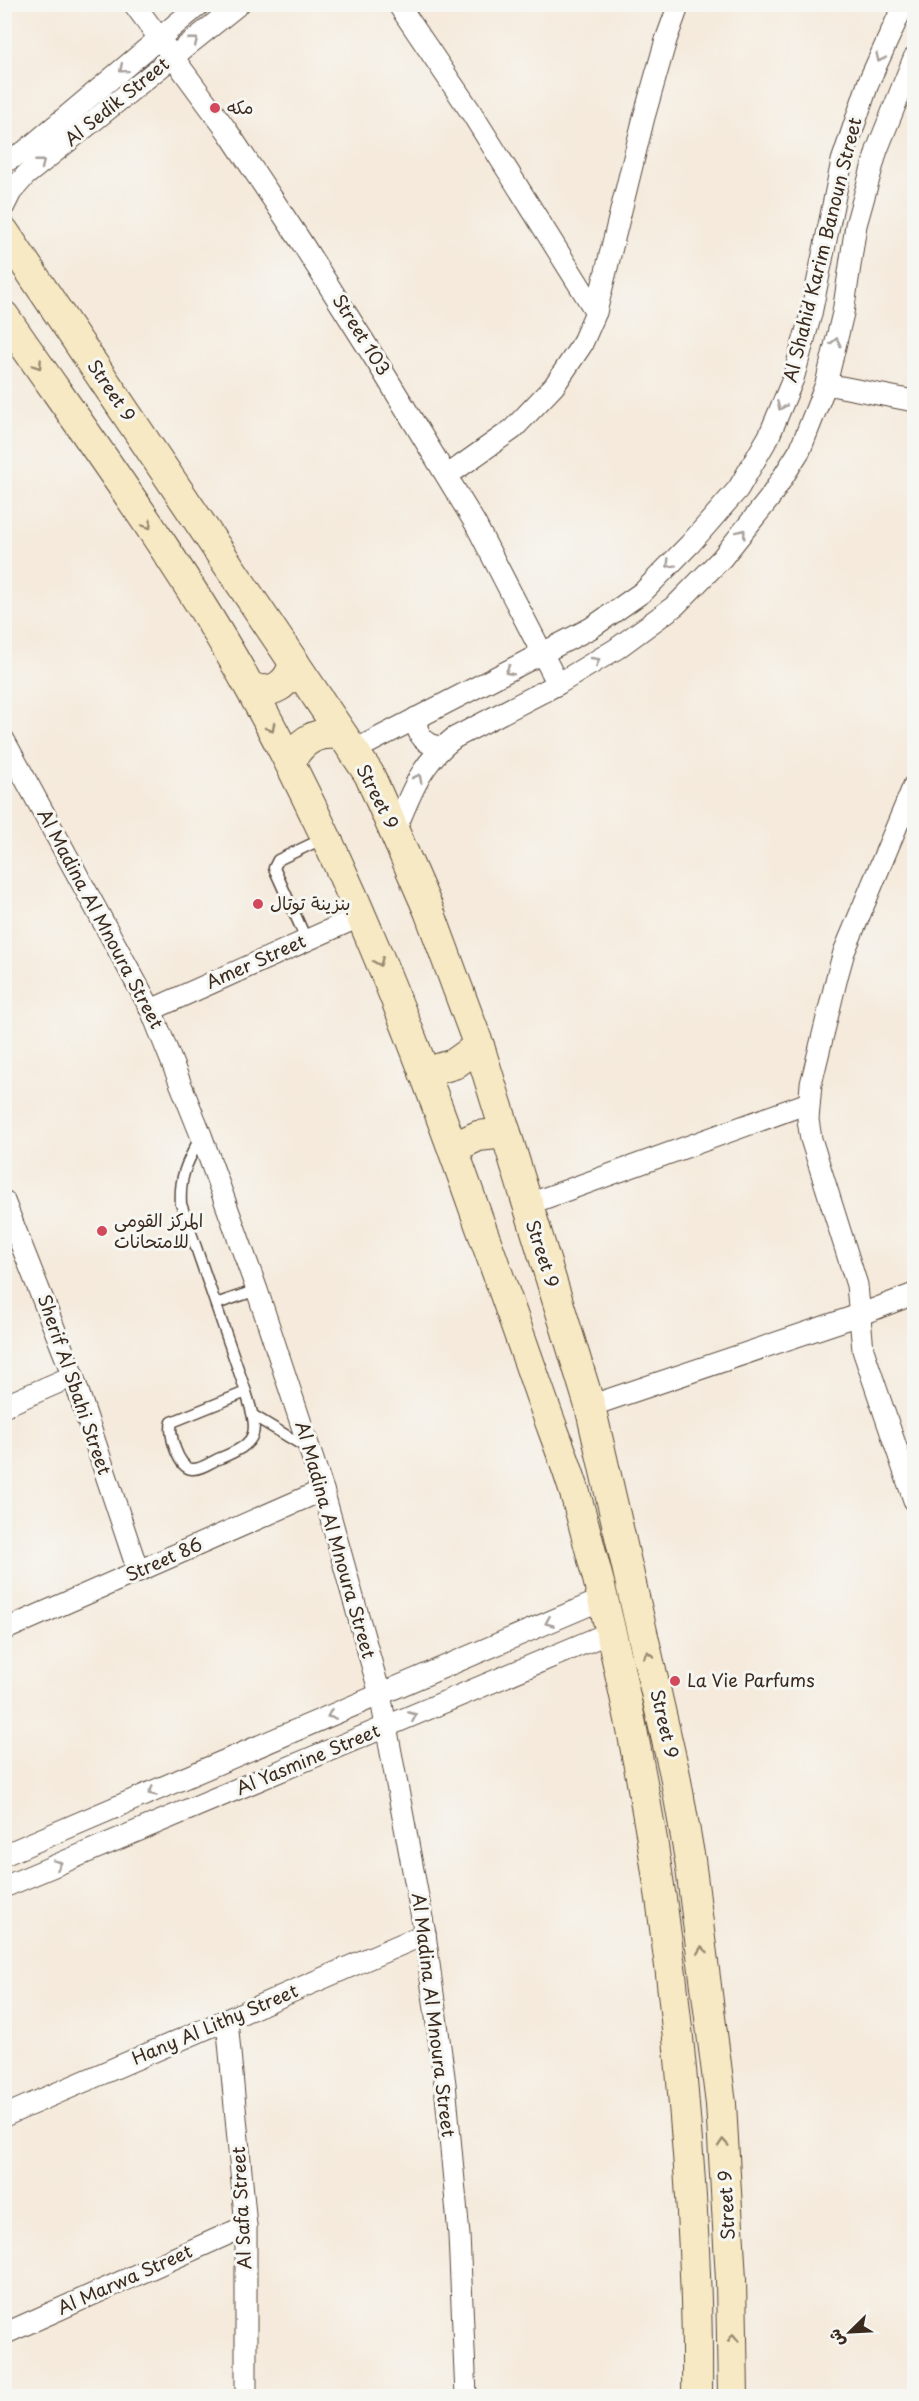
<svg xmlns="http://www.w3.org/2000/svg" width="919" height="2401" viewBox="0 0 919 2401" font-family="'Playpen Sans','Playpen Sans Arabic',sans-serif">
<rect width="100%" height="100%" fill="#f6f6f2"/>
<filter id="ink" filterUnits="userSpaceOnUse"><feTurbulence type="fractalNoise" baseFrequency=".0167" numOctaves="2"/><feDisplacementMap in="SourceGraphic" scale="12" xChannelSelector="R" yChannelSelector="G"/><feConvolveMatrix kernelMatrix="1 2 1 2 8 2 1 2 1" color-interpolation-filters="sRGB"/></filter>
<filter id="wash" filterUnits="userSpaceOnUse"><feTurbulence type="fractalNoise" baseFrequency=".008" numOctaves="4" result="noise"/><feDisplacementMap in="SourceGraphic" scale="24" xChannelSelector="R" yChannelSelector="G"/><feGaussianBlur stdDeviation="1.35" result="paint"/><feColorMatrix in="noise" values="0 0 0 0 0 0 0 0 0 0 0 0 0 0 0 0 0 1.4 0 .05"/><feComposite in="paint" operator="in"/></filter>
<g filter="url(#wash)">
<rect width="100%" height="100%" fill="#f5eadb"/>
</g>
<g filter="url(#ink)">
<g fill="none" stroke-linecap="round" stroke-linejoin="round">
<g stroke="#57473a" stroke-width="13">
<g id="service">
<polyline points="306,939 274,868 278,860 324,838"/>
<path d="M201,1136c-13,25 -22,39 -20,68l65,188c13,42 14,50 -28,67 -7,3 -18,11 -26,10 -14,-1 -24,-36 -20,-47l74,-30"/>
<polyline points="216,1304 257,1290"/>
<polyline points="254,1416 307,1448"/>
</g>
</g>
<g stroke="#57473a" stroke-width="23">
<g id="minor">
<polyline points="134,4 228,132 300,240 382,370 475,523 558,684"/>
<polyline points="398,4 471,112 596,312"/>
<polyline points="4,162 24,152 200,4"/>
<polyline points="4,206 11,192 26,175 239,4"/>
<polyline points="826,384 914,401"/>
<polyline points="448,475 513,429 554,386 581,346 596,312 644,117 666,40 679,4"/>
<path d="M416,718c0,17 10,28 26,29"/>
<polyline points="4,740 151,1010 201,1135 257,1290 323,1490 380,1694 425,1934 445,2084 459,2235 466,2396"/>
<polyline points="353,751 591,628 644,591 690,544 738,489 769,436 793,379 811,314 842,161 869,81 904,4"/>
<polyline points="914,785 844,952 837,977 811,1084 808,1120 811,1139 857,1285 863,1350 914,1500"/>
<path d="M395,831c16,-38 25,-67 59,-93l104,-54 58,-35 60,-44 46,-47 47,-59 31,-49 26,-66 17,-71 13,-88 21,-75 37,-92"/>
<polyline points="151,1010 361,916"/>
<polyline points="4,1201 73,1376 138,1571"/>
<polyline points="526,1205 808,1103"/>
<polyline points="4,1406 73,1376"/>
<polyline points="590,1406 859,1315 914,1294"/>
<polyline points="4,1630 323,1490"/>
<polyline points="4,1855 603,1599"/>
<polyline points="4,1887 611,1632"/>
<polyline points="227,2020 246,2226 246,2396"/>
<polyline points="4,2116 425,1934"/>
<polyline points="4,2334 246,2226"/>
</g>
</g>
<g stroke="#57473a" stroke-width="32">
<g id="secondary">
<polyline points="4,232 369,774 429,911 479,1046 590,1406 675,1775 690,1860 721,2104 731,2279 733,2396"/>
<path d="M4,316c85,123 175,244 247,374 94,169 165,353 229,535 22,60 43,120 64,180 11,31 24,63 33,95 57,203 92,407 108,617 8,93 13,186 12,279"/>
<path d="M250,687c22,9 39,-2 44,-25"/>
<path d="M290,763c10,-23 28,-33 52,-28"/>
<polyline points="424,1073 454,1064 479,1046"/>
<polyline points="453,1148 478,1136 506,1133"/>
</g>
</g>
<use href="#service" stroke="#fff" stroke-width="10"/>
<use href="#minor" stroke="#fff" stroke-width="21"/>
<use href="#secondary" stroke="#f6e9c3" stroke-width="30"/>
</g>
<defs><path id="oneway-chevron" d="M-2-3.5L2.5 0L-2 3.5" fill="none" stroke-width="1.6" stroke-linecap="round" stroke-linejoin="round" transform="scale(1.5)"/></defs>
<g stroke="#a79f9a">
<use href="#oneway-chevron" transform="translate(194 41) rotate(-39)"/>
<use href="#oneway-chevron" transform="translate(880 58) rotate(115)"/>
<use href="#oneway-chevron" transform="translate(123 69) rotate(140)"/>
<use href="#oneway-chevron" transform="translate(41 163) rotate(-39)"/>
<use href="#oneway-chevron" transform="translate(836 342) rotate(-77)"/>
<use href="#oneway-chevron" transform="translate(781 406) rotate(113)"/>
<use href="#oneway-chevron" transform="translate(742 533) rotate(-52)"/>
<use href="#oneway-chevron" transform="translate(670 564) rotate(135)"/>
<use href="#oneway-chevron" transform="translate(596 661) rotate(-31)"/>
<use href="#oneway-chevron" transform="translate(509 671) rotate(153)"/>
<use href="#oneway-chevron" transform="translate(418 778) rotate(-62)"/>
<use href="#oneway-chevron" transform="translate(549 1622) rotate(157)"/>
<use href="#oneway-chevron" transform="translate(331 1715) rotate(157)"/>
<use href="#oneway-chevron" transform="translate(413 1716) rotate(-23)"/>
<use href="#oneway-chevron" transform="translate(152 1792) rotate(157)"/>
<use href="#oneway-chevron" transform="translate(58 1864) rotate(-23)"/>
</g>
<g stroke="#988a70">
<use href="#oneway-chevron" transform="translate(38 365) rotate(56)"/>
<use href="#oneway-chevron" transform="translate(148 525) rotate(56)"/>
<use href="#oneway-chevron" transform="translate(271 728) rotate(62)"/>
<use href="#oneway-chevron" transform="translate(379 962) rotate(68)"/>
<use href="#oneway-chevron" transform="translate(648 1655) rotate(-103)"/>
<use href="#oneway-chevron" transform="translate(702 1950) rotate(-98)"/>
<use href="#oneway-chevron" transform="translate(723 2143) rotate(-94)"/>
<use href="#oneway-chevron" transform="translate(733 2338) rotate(-92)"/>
</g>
</g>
<g fill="#d1495b" stroke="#f6f6f2" stroke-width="2">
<circle cx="215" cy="108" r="6"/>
<circle cx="258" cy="904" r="6"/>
<circle cx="102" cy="1231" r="6"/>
<circle cx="675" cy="1681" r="6"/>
</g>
<g text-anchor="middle" stroke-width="6" stroke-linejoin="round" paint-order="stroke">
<g font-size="18" fill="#3b2a1e" stroke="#f6f6f2">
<text transform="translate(117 102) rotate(-39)" y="6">Al Sedik Street</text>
<text transform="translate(823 250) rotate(-76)" y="6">Al Shahid Karim Banoun Street</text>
<text transform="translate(361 335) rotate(58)" y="6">Street 103</text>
<text transform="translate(111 391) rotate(56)" y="6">Street 9</text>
<text transform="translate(377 797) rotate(63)" y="6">Street 9</text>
<text transform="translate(100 919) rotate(62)" y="6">Al Madina Al Mnoura Street</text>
<text transform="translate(256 962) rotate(-24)" y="6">Amer Street</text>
<text transform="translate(542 1254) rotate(72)" y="6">Street 9</text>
<text transform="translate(74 1385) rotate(71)" y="6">Sherif Al Sbahi Street</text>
<text transform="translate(335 1540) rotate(74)" y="6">Al Madina Al Mnoura Street</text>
<text transform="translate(164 1560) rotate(-24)" y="6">Street 86</text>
<text transform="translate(664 1724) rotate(77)" y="6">Street 9</text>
<text transform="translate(308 1760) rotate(-23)" y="6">Al Yasmine Street</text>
<text transform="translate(433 2015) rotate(83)" y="6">Al Madina Al Mnoura Street</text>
<text transform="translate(215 2025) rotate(-23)" y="6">Hany Al Lithy Street</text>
<text transform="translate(727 2205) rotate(-93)" y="6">Street 9</text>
<text transform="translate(242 2208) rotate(-93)" y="6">Al Safa Street</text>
<text transform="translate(125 2280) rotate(-24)" y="6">Al Marwa Street</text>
</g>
<g font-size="18" fill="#3b2a1e" stroke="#f6f6f2" text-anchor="start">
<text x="227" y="114">مكه</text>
<text x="270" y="910">بنزينة توتال</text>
<text x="114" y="1227">المركز القومى<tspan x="114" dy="21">للامتحانات</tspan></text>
<text x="687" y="1687">La Vie Parfums</text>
</g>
</g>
<rect width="919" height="2401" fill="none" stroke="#f6f6f2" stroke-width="24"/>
<g transform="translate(850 2332) rotate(246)" stroke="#f6f6f2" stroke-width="4.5" paint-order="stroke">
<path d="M0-4.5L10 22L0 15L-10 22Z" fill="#3b2a1e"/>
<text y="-9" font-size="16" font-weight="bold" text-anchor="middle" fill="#3b2a1e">ش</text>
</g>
</svg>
